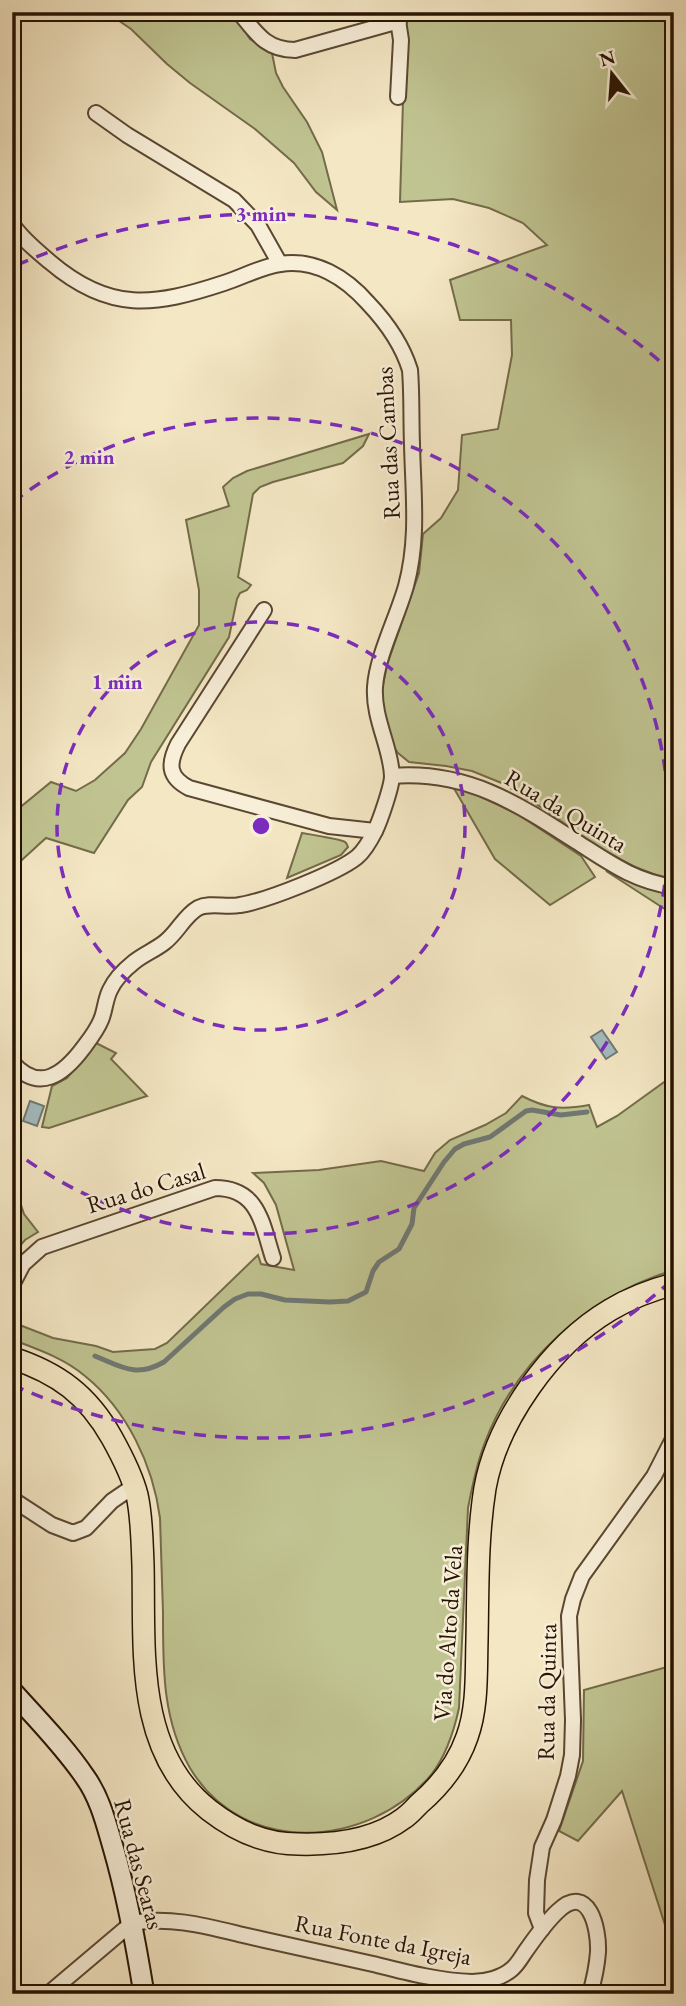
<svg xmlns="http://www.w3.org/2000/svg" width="686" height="2006" viewBox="0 0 686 2006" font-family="'EB Garamond',serif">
<rect width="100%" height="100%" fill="#f4e7c4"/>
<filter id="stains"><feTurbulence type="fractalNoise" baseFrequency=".00286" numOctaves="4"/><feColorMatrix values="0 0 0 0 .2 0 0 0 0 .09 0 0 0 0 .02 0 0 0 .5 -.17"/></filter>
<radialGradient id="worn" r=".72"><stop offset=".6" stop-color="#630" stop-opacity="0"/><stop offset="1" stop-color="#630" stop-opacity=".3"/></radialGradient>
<g fill="#c0c491" stroke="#736b49" stroke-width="2">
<polygon points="106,12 232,12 250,39 272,53 276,73 283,87 307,122 322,152 337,210 316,192 294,163 255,129 190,83 167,64 131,29"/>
<polygon points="405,12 674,12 674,879 666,879 635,867 595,846 550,813 504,784 472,771 446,766 409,762 398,753 389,740 384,713 382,690 387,665 419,573 423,534 441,518 458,490 462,435 498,429 512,355 511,320 460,320 450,280 547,245 523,223 489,208 453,199 400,202 403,101 408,42"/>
<polygon points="369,434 363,446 343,463 273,482 260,487 253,494 238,577 251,585 247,590 240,593 237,599 229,637 151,762 142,787 128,800 94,853 46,838 12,869 12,814 51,782 76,791 95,780 125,753 141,729 199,625 199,590 186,520 229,506 223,487 233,478 247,471"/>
<polygon points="452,785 478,795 519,815 581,856 595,877 550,905 495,859"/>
<path d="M302,833c6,1 41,7 43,9 2,1 2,3 3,5l-7,8 -54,23z"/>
<polygon points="606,871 644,887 674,895 674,915"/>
<polygon points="96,1043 116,1053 111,1059 147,1096 49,1128 42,1127 52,1086 67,1078"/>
<path d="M674,1075v195c-86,26 -159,91 -190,175 -8,21 -12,42 -16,63l-9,200c-5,23 -13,48 -28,67 -63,74 -188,82 -241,-7 -28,-48 -27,-102 -27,-155 -1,-32 -2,-63 -3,-95 -7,-53 -33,-108 -75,-142 -20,-17 -45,-26 -69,-35l-4,-4v-15l41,16 43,8 17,6 42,-3 12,-6 91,-88 3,9 33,6 -18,-65 -12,-22 -11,-10 66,-3 62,-9 43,10 11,-18 15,-13 35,-15 21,-12 16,-17c25,13 40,14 67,9l8,22 20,-11z"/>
<polygon points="20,1202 24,1214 38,1232 25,1240 12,1255 12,1221"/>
<polygon points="674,1665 674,1953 622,1791 578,1841 559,1831 583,1761 584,1690"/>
</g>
<g fill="#a2bcbf" stroke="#707873" stroke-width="2">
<polygon points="602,1030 617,1052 606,1059 591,1037"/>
<polygon points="30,1101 44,1106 37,1126 23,1121"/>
</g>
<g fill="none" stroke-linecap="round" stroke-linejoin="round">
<path stroke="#707873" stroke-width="5" d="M95,1356c27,11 41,22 69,6l60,-55 11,-8 13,-5h13l24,6 45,2 18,-1 18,-9 7,-21 6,-9 20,-13 13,-25 2,-16 30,-46 11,-13 9,-5 26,-7 36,-26 6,-1 29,5 26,-3"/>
<g stroke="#5a4732" stroke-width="18">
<g id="street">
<path d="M239,12c17,21 27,38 56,38l104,-29"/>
<polyline points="397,14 401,40 398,97"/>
<polyline points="96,113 127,135 234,200 258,225 280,264"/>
<path d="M12,224c10,15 25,27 38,38 60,51 104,44 174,21 19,-6 36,-16 56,-19 35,-6 66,14 88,39 19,20 34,41 42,67 2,25 1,49 2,74 1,49 7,94 -6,142 -9,32 -29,70 -31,101 -2,32 16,60 17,89 0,10 -12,45 -17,55 -4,8 -11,20 -18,26 -20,16 -91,44 -117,48 -14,3 -30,-3 -42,3 -14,8 -20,24 -33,34 -10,8 -21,12 -31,20 -10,8 -19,17 -24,28 -5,10 -5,21 -9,30 -4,10 -11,19 -17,27 -20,27 -45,47 -72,15"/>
<path d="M264,610l-86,134c-10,20 -10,33 11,44l140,38 46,5"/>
<path d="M392,776c74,-6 125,27 185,66 33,21 57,39 97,45"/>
<path d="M12,1285l11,-21 19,-17 173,-59c44,0 47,36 58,70"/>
<polyline points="12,1499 52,1525 73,1533 86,1528 112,1501 134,1486"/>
<polyline points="542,1929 536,1913 537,1880 542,1847 554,1820 568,1776 572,1755 573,1720 569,1616 573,1599 582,1576 654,1476 674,1437"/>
<path d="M48,1994l84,-71c37,-7 74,3 111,12 43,10 86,19 130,29 32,8 66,17 99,18 13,0 30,-4 40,-13 5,-4 9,-11 13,-17 10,-14 20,-29 33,-41 31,-29 41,18 40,41 -1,14 -4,28 -8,42"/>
</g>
</g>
<g stroke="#261201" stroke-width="23">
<path id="secondary" d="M12,1691c25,28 52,55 73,86 15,21 21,46 28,70 14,48 23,97 31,147"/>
</g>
<g stroke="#261201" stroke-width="24">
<path id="primary" d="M12,1358c46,15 76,37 100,80 10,18 20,37 25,57 5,22 5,47 6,70 2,84 -9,186 66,245 27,21 55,34 89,34 35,1 77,-4 106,-26 6,-4 10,-9 15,-14 21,-18 39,-41 48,-67 11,-30 9,-65 10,-97 1,-50 0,-102 8,-152 12,-67 66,-143 125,-178 20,-12 41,-20 64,-26"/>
</g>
<use href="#street" stroke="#f8efd9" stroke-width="14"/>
<use href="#secondary" stroke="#f8efd9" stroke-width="19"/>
<use href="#primary" stroke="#f4e7c4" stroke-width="21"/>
</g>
<g fill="none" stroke="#7b2cbf" stroke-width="3.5" stroke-dasharray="12 9">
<circle cx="261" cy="826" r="204"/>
<path d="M13 502A408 408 0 1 1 13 1150"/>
<path d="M671 1281A612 612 0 0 1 17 1387M17 265A612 612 0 0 1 671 371"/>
</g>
<g text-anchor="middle" stroke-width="5" stroke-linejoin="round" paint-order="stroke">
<g font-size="24" fill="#261201" stroke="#f8efd9">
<text transform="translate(388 443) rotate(-93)" y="8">Rua das Cambas</text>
<text transform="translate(566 811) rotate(31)" y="8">Rua da Quinta</text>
<text transform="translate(146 1188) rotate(-17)" y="8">Rua do Casal</text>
<text transform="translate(448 1633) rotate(-86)" y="8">Via do Alto da Vela</text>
<text transform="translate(547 1692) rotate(-89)" y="8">Rua da Quinta</text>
<text transform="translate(139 1864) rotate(75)" y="8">Rua das Searas</text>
<text transform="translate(383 1940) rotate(11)" y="8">Rua Fonte da Igreja</text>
</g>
</g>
<circle cx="261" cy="826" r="10" fill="#7b2cbf" stroke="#f8efd9" stroke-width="3.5"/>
<g font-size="21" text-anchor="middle" font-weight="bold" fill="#7b2cbf" stroke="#f8efd9" stroke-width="5" stroke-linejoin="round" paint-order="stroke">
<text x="261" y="221">3 min</text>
<text x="89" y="464">2 min</text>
<text x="117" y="689">1 min</text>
</g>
<rect width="686" height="2006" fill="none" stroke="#f4e7c4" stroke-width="42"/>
<rect x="14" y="14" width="658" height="1978" fill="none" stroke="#261201" stroke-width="3.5"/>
<rect x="21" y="21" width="644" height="1964" fill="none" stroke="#261201" stroke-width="2"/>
<g transform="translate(612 74) rotate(343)" stroke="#f8efd9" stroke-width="5" paint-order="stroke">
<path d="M0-5L12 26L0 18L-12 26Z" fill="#261201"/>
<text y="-10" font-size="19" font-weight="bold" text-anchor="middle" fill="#261201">N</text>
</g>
<rect width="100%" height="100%" filter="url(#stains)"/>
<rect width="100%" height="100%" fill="url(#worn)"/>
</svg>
